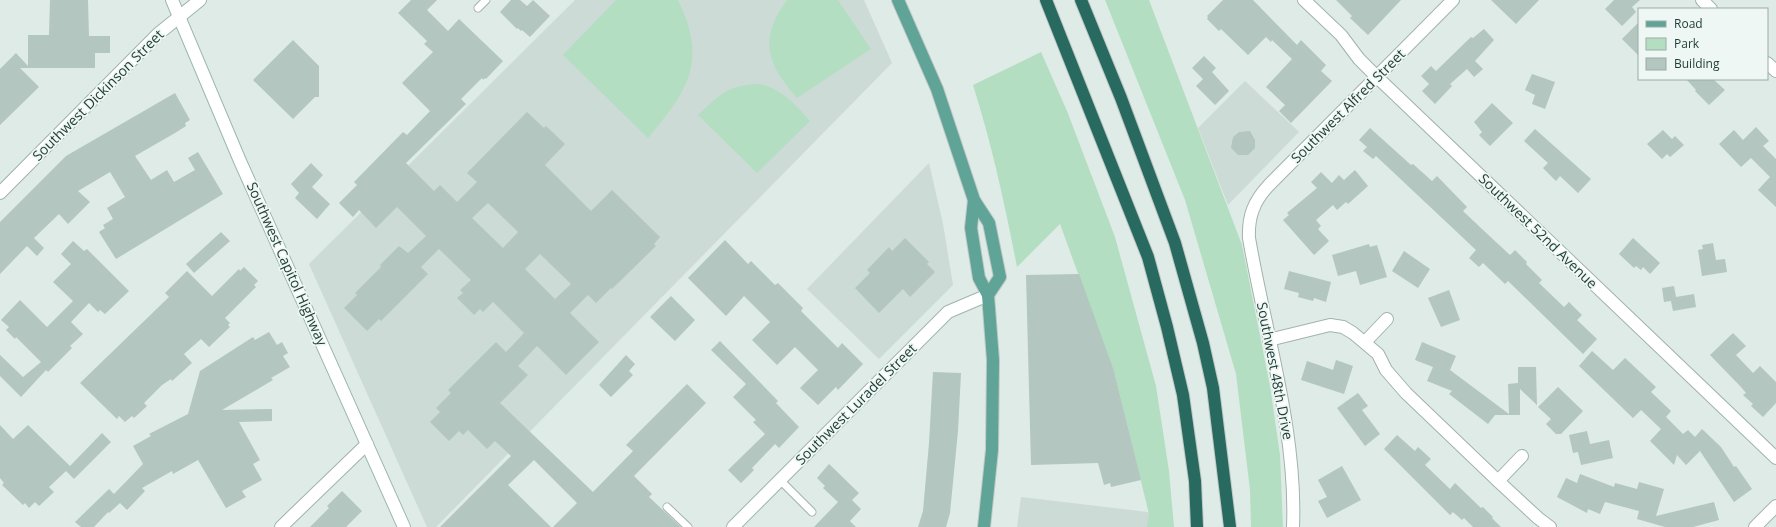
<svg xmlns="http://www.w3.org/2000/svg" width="1776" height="527" viewBox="0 0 1776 527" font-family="'Open Sans',sans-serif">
<rect width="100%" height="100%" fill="#deebe6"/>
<g fill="#ccdbd5">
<polygon points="575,0 864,0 892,63 436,527 427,527 309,264"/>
<polygon points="1245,81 1299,132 1228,205 1198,128"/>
<polygon points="929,163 943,224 953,285 879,359 807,289"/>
<polygon points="1021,497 1156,513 1153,527 1017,527"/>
</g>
<g fill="#b4dec2">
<path d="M616,0h62c30,62 10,90 -30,138l-85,-83z"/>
<path d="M787,0h51l33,49 -74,49c-30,-34 -39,-59 -10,-98z"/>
<polygon points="1105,0 1149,0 1242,245 1270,386 1280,455 1283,527 1251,527 1250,490 1236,374 1185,200"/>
<path d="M1041,52l26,59 48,126 41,149 13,85 5,56h-27l2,-13 -34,-139 -55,-151 -43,43c-12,-62 -25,-122 -44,-182z"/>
<path d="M760,84c22,5 36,21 50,37l-53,52 -59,-58c23,-21 29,-30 62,-31z"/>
</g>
<g fill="#b3c6bf" fill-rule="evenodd">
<polygon points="50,0 88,0 89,36 110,36 110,53 95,53 95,68 20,68 39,87 0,125 0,69 16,53 28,66 28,35 49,35"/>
<path d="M411,0h26l-10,10 21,21 11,-12 44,42 -17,18 -1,-1 -2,2 -1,-2 -21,21 5,5 -60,59 28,28 6,-6 17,17 20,-20 -10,-9 60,-61 17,16 2,-2 19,18 -20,21 46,46 21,-21 48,47 -6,7 2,2 -44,43 -1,-1 -15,15 -8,-8 -18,18 29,29 -33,33 -29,-29 -19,20 10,9 -28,28 93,89 40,-41 -7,-6 61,-61 19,19 -72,73 18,18 -3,3 32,30h-128l24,-24 -43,-43 -26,25 43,42h-111l71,-71 -16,-15 -8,8 -19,-19 -5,5 -4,-4 -10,10 -19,-19 10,-10 -4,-4 15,-15 -3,-3 48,-48 10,10 18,-19 -31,-31 -10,10 -3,-3 -6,6 -17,-17 6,-5 -3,-3 11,-10 -32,-31 -18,18 7,7 -47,47 -2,-2 -12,12 -23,-23 13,-13 -2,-2 26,-26 -1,-2 19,-19 9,7 18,-17 -29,-29 -21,21 -17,-18 -6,7 -14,-14 18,-18 -3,-3 49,-50 4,3 23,-24 -28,-28 31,-31 -9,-8 3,-3 -29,-28zM488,203l30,29 -15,16 -31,-30zM540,254l31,30 -16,15 -30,-30z"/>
<polygon points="511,0 520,0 527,6 533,0 550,16 530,37 522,30 521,31 518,28 517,29 500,12"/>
<polygon points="1223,0 1253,0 1297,45 1301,40 1326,65 1321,71 1332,81 1291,123 1279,111 1285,105 1266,87 1292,59 1272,40 1271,42 1266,37 1248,55 1222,30 1221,29 1219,31 1207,19 1208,17 1207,16"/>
<polygon points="1336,0 1401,0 1368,35 1350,18 1352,16"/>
<polygon points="1491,0 1539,0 1516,24"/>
<polygon points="1614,0 1640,0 1632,7 1636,12 1622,26 1605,9"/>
<polygon points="1639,22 1639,56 1622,39"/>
<polygon points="1484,29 1494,40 1475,61 1483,69 1474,77 1467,69 1450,84 1452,86 1435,104 1422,91 1429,84 1421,76 1431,66 1436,71 1471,37 1473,38"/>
<polygon points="293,40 319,66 319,97 315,97 293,119 253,80"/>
<polygon points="1204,56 1216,68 1212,72 1229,91 1215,105 1196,86 1203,79 1192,68"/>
<polygon points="1532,74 1555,82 1545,109 1532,104 1535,95 1525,90"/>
<polygon points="1686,79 1713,79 1725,90 1709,105 1695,91 1696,90"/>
<polygon points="175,93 190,120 185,123 186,126 175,133 135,156 151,180 167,170 174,182 195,170 188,158 198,152 223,194 116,259 99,232 105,228 103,225 113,219 107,208 125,197 110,172 78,191 90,202 68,224 59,214 34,238 44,248 37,256 27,246 0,274 0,222 66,156"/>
<polygon points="1492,103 1513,123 1490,146 1479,135 1482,132 1474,122"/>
<polygon points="1756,127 1769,141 1763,146 1776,159 1776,207 1758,190 1770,177 1751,158 1741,167 1719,144 1734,130 1743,140"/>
<polygon points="1370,128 1411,165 1413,164 1432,181 1437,176 1467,207 1463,211 1482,229 1510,255 1515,250 1527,262 1526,264 1542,280 1539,283 1564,307 1569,302 1582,315 1577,320 1597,339 1583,354 1508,281 1505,284 1483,263 1479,267 1469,258 1476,250 1376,156 1373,159 1363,151 1367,147 1359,140"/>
<polygon points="1535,129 1591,179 1578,193 1560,176 1556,181 1543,168 1548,163 1524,141"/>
<polygon points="1663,130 1672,139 1675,136 1684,145 1670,157 1667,154 1662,159 1647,144"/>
<polygon points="1250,131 1255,140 1255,148 1248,155 1238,155 1231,148 1233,137 1239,132"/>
<polygon points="311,163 323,175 312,187 330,204 317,219 295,198 299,193 291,184"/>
<polygon points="1355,170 1368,186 1348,204 1346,202 1337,210 1333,205 1316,220 1321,226 1318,229 1329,241 1314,255 1283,220 1289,215 1287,213 1317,188 1311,182 1321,172 1332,183 1339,175 1344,180"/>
<polygon points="221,232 230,241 194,273 186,264"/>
<polygon points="905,238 929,262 927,264 935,272 910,297 903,289 879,313 855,288 870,273 867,270 889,247 892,251"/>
<polygon points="1633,238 1660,263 1650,274 1643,267 1641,270 1636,266 1634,268 1619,254"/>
<polygon points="725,240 748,264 751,261 775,285 778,283 803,308 801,311 838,348 842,343 863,364 838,390 836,387 818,405 800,388 818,370 795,347 777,365 752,340 770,322 744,296 726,316 688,278"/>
<polygon points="73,241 84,251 87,249 129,291 105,314 100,310 98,312 89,303 71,322 83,334 70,346 72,348 48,372 46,370 21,397 0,376 0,355 23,377 41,362 16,337 15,339 6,330 9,327 1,320 20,300 47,327 73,301 53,282 71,264 61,254"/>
<polygon points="1713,243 1716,260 1725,259 1727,272 1702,276 1698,250 1703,249 1702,245"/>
<polygon points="1369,244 1370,247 1377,245 1387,277 1360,285 1356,271 1338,276 1332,255"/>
<polygon points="1404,251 1430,269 1418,288 1392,271"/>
<polygon points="244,267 258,281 254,285 256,287 225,318 230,323 228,325 230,327 209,347 201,339 184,354 192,363 172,381 171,379 162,385 144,403 147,406 134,418 132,416 125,422 119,416 117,419 80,383 169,297 165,293 187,271 212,296 239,269 240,271"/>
<polygon points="1289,271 1331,282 1326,302 1314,298 1313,301 1298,297 1299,293 1284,289"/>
<polygon points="1079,274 1114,371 1141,480 1111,487 1110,483 1104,485 1098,463 1031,465 1026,275"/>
<polygon points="1674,286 1676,297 1694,294 1696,307 1673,311 1671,301 1664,302 1662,288"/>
<polygon points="1449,290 1460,320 1441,327 1428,298"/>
<polygon points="671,296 695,320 675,341 650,317"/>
<polygon points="269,332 277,345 282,342 288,353 283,356 290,367 271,378 273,380 222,410 272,409 272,421 239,422 260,460 253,464 262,480 242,491 246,497 226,508 198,460 173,474 172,471 142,488 145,491 127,510 120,503 109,513 108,512 94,527 81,527 75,522 109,489 114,494 143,464 133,446 151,436 149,434 188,414 200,371 253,337 255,340"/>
<polygon points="1733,333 1746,346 1736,355 1753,373 1760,366 1776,382 1776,403 1763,417 1751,406 1753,404 1743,395 1746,393 1741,387 1710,355"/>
<polygon points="720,341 778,401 776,403 799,427 779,448 775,444 752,468 754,470 741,483 728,470 765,434 753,422 756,420 733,397 746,384 711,350"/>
<polygon points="1422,342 1456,356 1450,370 1509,414 1508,384 1518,383 1518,367 1536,367 1537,405 1520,389 1520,415 1495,415 1488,424 1449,394 1452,391 1427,381 1433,367 1415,360"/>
<polygon points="1592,351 1613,370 1625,358 1656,387 1651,392 1671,411 1666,417 1683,434 1688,430 1695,437 1702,429 1721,447 1734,467 1736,466 1752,489 1734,502 1700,451 1686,465 1677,455 1674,465 1650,441 1661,429 1641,410 1633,418 1579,366"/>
<polygon points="626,355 635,364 629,371 633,375 611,397 599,385"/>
<polygon points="1336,360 1353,366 1344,394 1301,380 1307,361 1333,370"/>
<polygon points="933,372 961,373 958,431 950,513 946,527 918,527 923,511 929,443"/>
<polygon points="1558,387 1583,411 1561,434 1556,434 1546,424 1551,419 1538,407"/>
<polygon points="1358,393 1368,406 1362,410 1380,434 1365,446 1337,408"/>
<polygon points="0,425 13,439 28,425 70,466 102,433 111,442 74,479 66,471 49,487 54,492 39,506 35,502 29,508 25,503 23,505 2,485 4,483 0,478"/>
<polygon points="1587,431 1590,444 1609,440 1613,458 1581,465 1578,452 1573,453 1569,435"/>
<polygon points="1397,435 1415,451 1418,447 1431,459 1425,465 1450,489 1455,483 1481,508 1483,507 1493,517 1492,518 1501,527 1473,527 1464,518 1462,520 1453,512 1450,515 1384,449"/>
<polygon points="829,464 859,493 852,500 861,509 850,521 856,527 814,527 838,502 823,488 825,486 817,478"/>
<polygon points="1342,466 1361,500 1327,518 1318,501 1327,497 1318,480"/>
<polygon points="1580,474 1614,487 1615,483 1637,489 1639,482 1664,489 1656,516 1714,502 1719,520 1693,527 1665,527 1637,519 1639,511 1605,502 1600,514 1588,509 1587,513 1557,497 1566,478 1577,483"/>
<polygon points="342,491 362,511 346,527 310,527 329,508 327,506"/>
</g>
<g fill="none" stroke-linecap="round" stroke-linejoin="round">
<g stroke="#a1b3ad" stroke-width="9">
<g id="service">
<polyline points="478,8 486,0"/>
<polyline points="780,480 812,512"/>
<polyline points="667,507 688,527"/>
</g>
</g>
<g stroke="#a1b3ad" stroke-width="14">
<g id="minor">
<polyline points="1304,0 1341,35 1359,59 1377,77 1776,458"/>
<polyline points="1702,0 1711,9"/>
<polyline points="1767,63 1776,71"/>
<polyline points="0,193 158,34 200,0"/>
<polyline points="1269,340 1330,325 1343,327 1353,333 1378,354 1386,370 1406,393 1498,481 1538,518 1550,527"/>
<polyline points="1365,342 1387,319"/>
<polyline points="1498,481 1522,456"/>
<polyline points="281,527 367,444"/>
<polyline points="733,527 948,312 988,295"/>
<path d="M1293,527c4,-96 -28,-195 -44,-289 -1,-22 5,-37 20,-53l184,-185"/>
<polyline points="1755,527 1776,506"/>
</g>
</g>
<g stroke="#9cb7af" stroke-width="14">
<polyline id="secondary" points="172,0 240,161 404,527"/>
</g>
<g stroke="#c0c8c6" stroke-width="14">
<g id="primary">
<polyline points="898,0 937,89 974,200 989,223 1000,277 988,295"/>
<polyline points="974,200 971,228 979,278 988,295 993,360 992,450 984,527"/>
</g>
</g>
<g stroke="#c0c8c6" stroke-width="14">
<g id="motorway">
<polyline points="1046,0 1148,257 1167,327 1183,395 1195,481 1197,527"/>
<polyline points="1081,0 1121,98 1175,243 1203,343 1213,388 1230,527"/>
</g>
</g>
<use href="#service" stroke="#fff" stroke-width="7"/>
<use href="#minor" stroke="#fff" stroke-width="12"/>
<use href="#secondary" stroke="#fff" stroke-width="12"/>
<use href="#primary" stroke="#5fa497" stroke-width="12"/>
<use href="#motorway" stroke="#286a60" stroke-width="12"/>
</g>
<g text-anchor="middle" stroke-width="3.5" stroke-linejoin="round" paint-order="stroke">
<g font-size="14" fill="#1e3b35" stroke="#eef7f3">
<text transform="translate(98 95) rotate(-45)" y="5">Southwest Dickinson Street</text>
<text transform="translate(1348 106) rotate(-45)" y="5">Southwest Alfred Street</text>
<text transform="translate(1538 231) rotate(44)" y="5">Southwest 52nd Avenue</text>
<text transform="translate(287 264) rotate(66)" y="5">Southwest Capitol Highway</text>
<text transform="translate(1275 371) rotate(79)" y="5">Southwest 48th Drive</text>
<text transform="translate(856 404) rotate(-45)" y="5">Southwest Luradel Street</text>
</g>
</g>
<rect x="1638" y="8" width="130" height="72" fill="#eef7f3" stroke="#9baca7"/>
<rect x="1646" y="21" width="20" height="6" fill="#5fa497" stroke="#9baca7"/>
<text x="1674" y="28" font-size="12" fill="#1e3b35">Road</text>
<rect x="1646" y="38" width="20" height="12" fill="#b4dec2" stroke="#9baca7"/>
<text x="1674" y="48" font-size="12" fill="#1e3b35">Park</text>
<rect x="1646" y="58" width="20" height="12" fill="#b3c6bf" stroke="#9baca7"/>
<text x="1674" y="68" font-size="12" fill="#1e3b35">Building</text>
</svg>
